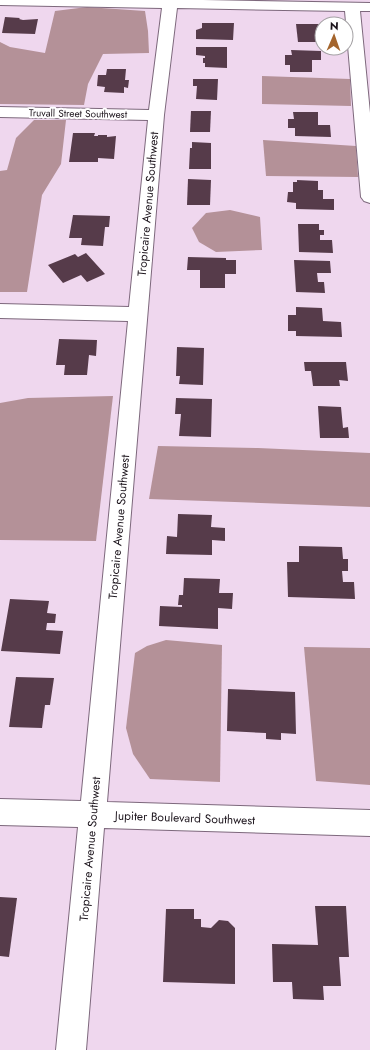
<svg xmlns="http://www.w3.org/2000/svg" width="370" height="1050" viewBox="0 0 370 1050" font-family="Jost,sans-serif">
<rect width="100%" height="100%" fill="#efd7ee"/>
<g fill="#b49198">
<polygon points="87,7 145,11 148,31 149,53 103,54 88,84 84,105 0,104 0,42 10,47 45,53 55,11"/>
<polygon points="262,76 350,79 351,106 262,104"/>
<polygon points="34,120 66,120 61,164 42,195 27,292 0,292 0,171 7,170 16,138"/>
<polygon points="263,140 356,146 358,177 266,176"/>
<polygon points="230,210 260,217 262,250 216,252 199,242 192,228 206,213"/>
<polygon points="113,396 96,541 0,540 0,403 28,398"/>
<polygon points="158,446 258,448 370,453 370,507 149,499"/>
<polygon points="166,640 222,645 220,782 150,779 133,754 126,728 135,653 147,646"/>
<polygon points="304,647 370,648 370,785 316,781"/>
</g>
<g fill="#563b4a">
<polygon points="5,17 20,18 19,19 23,20 38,19 35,34 2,33"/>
<polygon points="202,23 234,23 233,40 196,39 196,30 202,28"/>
<polygon points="296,24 320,24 322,42 298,42"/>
<polygon points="196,47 227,47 227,68 205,67 205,63 203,63 203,58 205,58 205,56 196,55"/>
<polygon points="291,50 321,51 321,60 312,60 312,72 290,72 290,65 285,65 285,55 292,55"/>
<polygon points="107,69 126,69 125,80 129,80 128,88 124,87 124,93 104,92 105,87 97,86 98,75 106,75"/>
<polygon points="193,79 218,79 217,100 196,99 197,86 193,86"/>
<polygon points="191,111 211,111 210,132 190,132"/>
<polygon points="293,112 318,112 318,125 330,125 331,137 295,136 295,128 288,128 288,119 294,119"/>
<polygon points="73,133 95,133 94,136 98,136 98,135 107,135 107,137 116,136 114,159 98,158 98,162 69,162"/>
<polygon points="192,142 211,143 211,169 189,169 190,148 192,148"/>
<polygon points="188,179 211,180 210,205 187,205"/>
<polygon points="297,180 318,181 318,190 323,190 323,199 334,199 334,210 296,209 296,203 287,202 288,192 293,192 293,182 297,182"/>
<polygon points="73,215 110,216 109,227 105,227 103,246 81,245 82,238 69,238"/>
<polygon points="298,224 319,224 319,230 324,230 324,235 320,235 320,240 332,240 333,253 299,252"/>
<polygon points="86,253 105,274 87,282 81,275 63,283 48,265 75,254 78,257"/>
<polygon points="188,257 226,258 226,260 236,260 236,274 225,274 225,288 200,288 200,270 187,270"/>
<polygon points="294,260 330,261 331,273 317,273 318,282 324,282 325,293 296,292"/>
<polygon points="296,307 322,308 323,321 341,322 342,337 296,336 296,331 288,331 288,315 296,315"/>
<polygon points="59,339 97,340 96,356 89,355 87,375 64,375 65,365 56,365"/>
<polygon points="177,347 204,348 203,385 179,384 180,376 176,376"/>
<polygon points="304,362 346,362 348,381 339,380 340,386 313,386 311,371 305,371"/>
<polygon points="176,398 212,399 211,437 179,436 181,414 175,414"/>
<polygon points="318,406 341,407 343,428 348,427 349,438 320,438"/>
<polygon points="178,514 212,515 211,527 225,528 225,541 212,540 212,555 166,554 167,536 177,537"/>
<polygon points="299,546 342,547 343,559 348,559 348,571 342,571 343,582 354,582 355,599 288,597 287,562 299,562"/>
<polygon points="184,578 220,579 219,593 233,593 232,609 218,608 218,629 159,626 160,606 182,607 182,605 178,605 179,595 183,595"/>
<polygon points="10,599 49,601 47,613 56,614 55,623 47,623 46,630 63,631 60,654 1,651"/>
<polygon points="16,677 54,678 50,705 45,705 42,728 9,727"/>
<polygon points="228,689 295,692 296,734 281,733 281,740 266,739 266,733 227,731"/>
<polygon points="0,897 17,898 9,957 0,956"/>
<polygon points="315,906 346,906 349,957 339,957 341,986 323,986 324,1000 293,999 292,982 273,982 272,944 318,945"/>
<polygon points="166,909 194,909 194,919 201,919 201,927 211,928 219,920 228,921 235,928 235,984 163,982"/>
</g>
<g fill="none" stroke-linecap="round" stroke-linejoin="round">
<g stroke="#7d687c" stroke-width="2">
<polygon id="minor" points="0,0 203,0 370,3 370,11 360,11 370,113 370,203 364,201 361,197 345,11 177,8 164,115 107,802 370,810 370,836 104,828 86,1050 56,1050 78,827 0,825 0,799 81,801 128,321 0,318 0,304 129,307 148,120 0,117 0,107 149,110 162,8 0,5"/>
</g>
<use href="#minor" fill="#fff" fill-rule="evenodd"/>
</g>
<g text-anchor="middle" stroke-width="4" stroke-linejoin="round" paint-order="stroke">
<g font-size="10" fill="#1b131b" stroke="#fff">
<text transform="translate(78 113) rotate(1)" y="4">Truvall Street Southwest</text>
</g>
<g font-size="12" fill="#1b131b" stroke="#fff">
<text transform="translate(148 204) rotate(-85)" y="4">Tropicaire Avenue Southwest</text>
<text transform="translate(119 527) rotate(-85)" y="4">Tropicaire Avenue Southwest</text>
<text transform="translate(185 818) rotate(2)" y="4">Jupiter Boulevard Southwest</text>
<text transform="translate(90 849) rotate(-85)" y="4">Tropicaire Avenue Southwest</text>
</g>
</g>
<g transform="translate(334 36) rotate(2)"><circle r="19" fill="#ffffff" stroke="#a4a1a4"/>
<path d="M0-3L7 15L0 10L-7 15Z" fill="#a4652d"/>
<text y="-6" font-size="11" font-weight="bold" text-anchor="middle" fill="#1b131b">N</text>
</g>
</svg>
